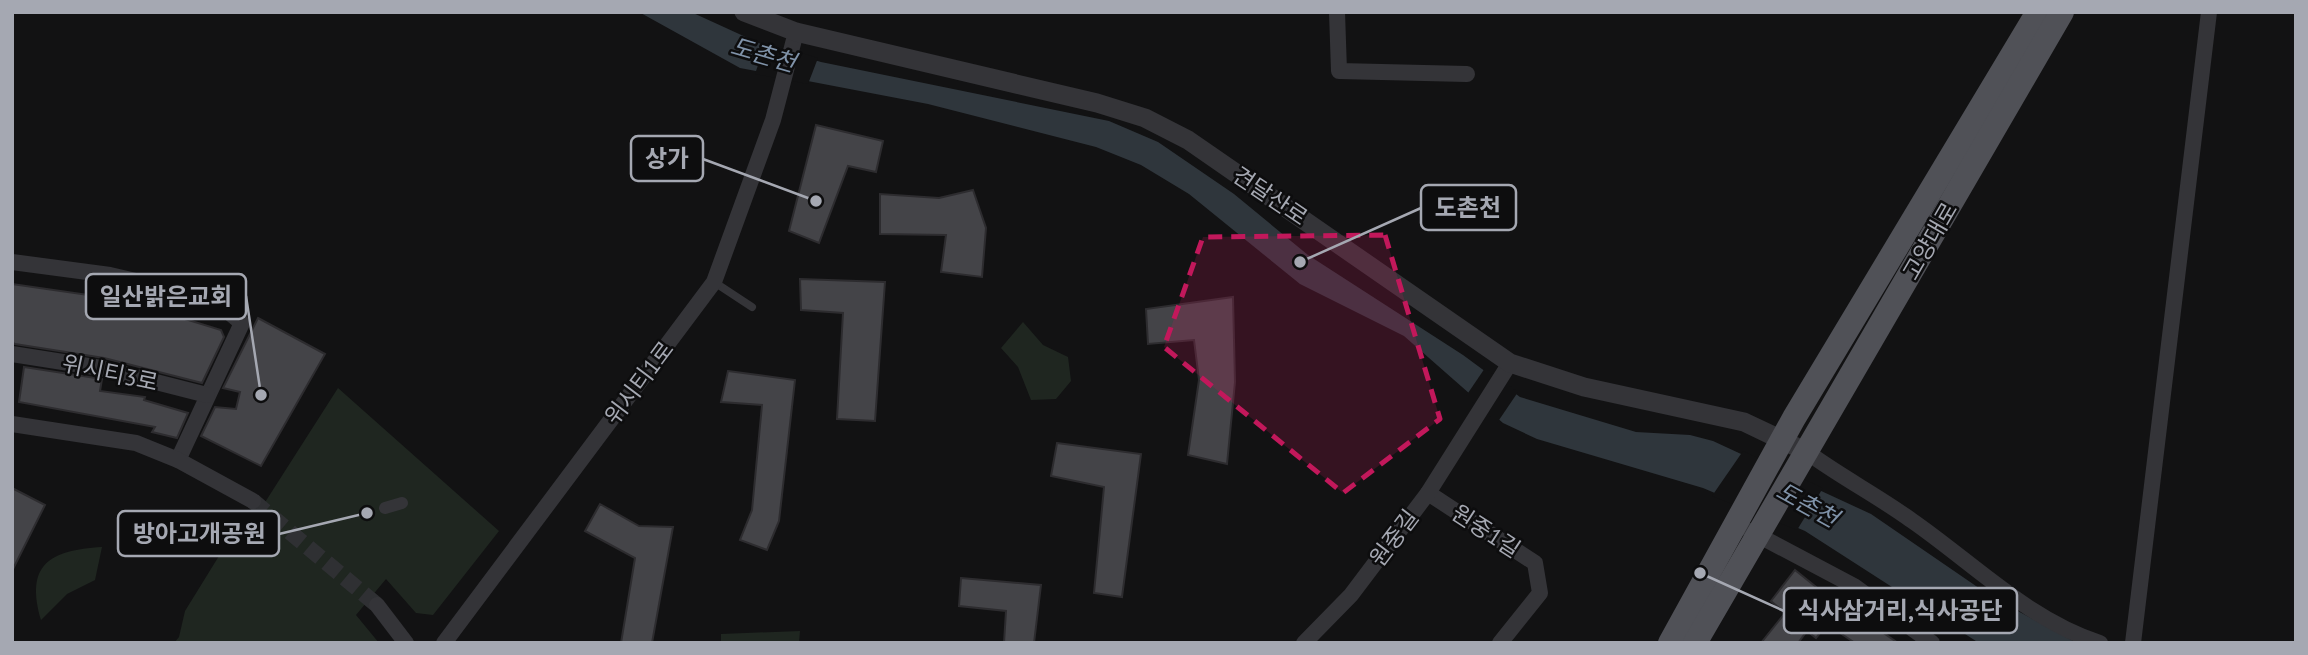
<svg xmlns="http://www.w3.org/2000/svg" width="2308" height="655" viewBox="0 0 2308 655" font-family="'PT Sans','Noto Sans KR',sans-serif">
<rect width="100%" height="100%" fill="#121213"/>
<g fill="#1f2620">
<polygon points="1023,322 1043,345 1068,357 1071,381 1056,399 1031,400 1018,367 1001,348"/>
<polygon points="338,388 499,531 433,615 416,613 386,579 356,615 379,643 174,643 179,637 185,611 227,543 262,507"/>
<path d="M102,547l-7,33 -28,14 -26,26c-16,-55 8,-70 61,-73z"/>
<polygon points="800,631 799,643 721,643 721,634"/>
</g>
<polygon fill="#2f363c" points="639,12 691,12 761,44 821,62 1109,121 1158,142 1234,194 1308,255 1463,355 1520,397 1636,432 1690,435 1713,441 1871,514 1992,597 2077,643 1979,643 1805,531 1703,488 1537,439 1503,423 1404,336 1300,284 1189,194 1141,165 1096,147 928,104 740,68"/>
<g fill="#121213">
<polygon points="766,42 818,58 808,84 755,74"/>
<polygon points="1485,368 1518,392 1497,423 1466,396"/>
<polygon points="1743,451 1823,488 1797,530 1712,496"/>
</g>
<g fill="#444448" stroke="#2d2c2f" stroke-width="2">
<polygon points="816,125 883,141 876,172 848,166 819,243 789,231"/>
<polygon points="973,190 986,228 982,277 941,272 946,235 880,234 880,194 939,198"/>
<polygon points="800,279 885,282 875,421 837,419 843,313 801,310"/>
<polygon points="12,284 144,303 143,306 221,330 224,337 202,383 104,358 15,344 12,342"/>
<polygon points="1233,297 1235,382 1227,464 1188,455 1199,380 1194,340 1148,344 1146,309"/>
<polygon points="258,318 325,354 261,466 201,436 215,407 236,409 240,392 223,388"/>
<polygon points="24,367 102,379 100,391 145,397 144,400 188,413 177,438 152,432 155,427 19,402"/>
<polygon points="728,371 795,380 779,521 767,550 740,540 752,510 762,405 721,402"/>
<polygon points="1057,443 1141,454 1122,597 1094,593 1104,487 1051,476"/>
<polygon points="12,488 45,505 12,571"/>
<polygon points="600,504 639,526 673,527 652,643 621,643 635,558 585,531"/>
<polygon points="1795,570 1851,615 1853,612 1898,643 1855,643 1827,624 1816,638 1807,631 1798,643 1761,643 1785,613 1771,601"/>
<polygon points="961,578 1041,585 1034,643 1004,643 1006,611 959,606"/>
</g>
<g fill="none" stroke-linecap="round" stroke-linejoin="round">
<polyline stroke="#2f3033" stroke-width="16" stroke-dasharray="16 8" stroke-linecap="butt" points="253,501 377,605"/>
<polyline stroke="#343438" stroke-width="8" points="714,282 752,307"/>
<polyline stroke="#343438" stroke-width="12" points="385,508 402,503"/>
<g stroke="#343438" stroke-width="16">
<polyline points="1337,12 1339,71 1467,74"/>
<polyline points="12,262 110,275 213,299 242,323 178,460"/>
<polyline points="12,354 101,368 207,395"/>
<polyline points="12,424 136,443 178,460 253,501"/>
<path d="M1807,452c34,25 71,44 104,68 61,42 117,100 189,123"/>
<polyline points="1428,493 1535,563 1540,593 1500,643"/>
<polyline points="1750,531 1854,586 1932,643"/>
<polyline points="377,605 406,643"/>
<polyline points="444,643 714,282 773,120 796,32"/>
<polyline points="1304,643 1351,595 1428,493 1510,363"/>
<polyline points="2133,643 2209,12"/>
</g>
<polyline stroke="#343438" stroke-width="19" points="744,12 796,32 1097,103 1145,118 1188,140 1510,363 1584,387 1744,422 1807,452"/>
<g stroke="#505157" stroke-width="24">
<polyline points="1670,643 1794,418 2038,12"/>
<polyline points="1695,643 2062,12"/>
</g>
</g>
<path fill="#c2185b" fill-opacity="0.2" stroke="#c2185b" stroke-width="5" stroke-dasharray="14 9" stroke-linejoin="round" d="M1385,235l55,184 -97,74 -179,-146 39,-110z"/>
<g text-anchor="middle" stroke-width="5" stroke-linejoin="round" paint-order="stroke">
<g font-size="23" fill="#a5a8b2" stroke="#0d0d0e">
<text transform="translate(1270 196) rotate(34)" y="8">견달산로</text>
<text transform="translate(1930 241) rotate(-60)" y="8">고양대로</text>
<text transform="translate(110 373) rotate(12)" y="8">위시티3로</text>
<text transform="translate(639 383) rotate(-53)" y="8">위시티1로</text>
<text transform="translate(1486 531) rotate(33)" y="8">원중1길</text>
<text transform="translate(1394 538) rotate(-53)" y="8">원중길</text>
</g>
<g font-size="24" font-style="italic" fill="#8093a9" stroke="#0d0d0e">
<text transform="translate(763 55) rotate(16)" y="8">도촌천</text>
<text transform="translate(1807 505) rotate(29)" y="8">도촌천</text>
</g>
</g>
<path fill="none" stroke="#a5a8b2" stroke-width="2.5" d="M816 201L703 159M1300 262L1421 208M261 395L246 296M367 513L279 534M1700 573L1784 611"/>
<g fill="#a5a8b2" stroke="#0d0d0e" stroke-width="2.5">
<circle cx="816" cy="201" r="7"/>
<circle cx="1300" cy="262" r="7"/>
<circle cx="261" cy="395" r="7"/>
<circle cx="367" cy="513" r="7"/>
<circle cx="1700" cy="573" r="7"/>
</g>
<g fill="#0d0d0e" stroke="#a5a8b2" stroke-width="2.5">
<rect x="631" y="136" width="72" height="45" rx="7"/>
<rect x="1421" y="185" width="95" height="45" rx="7"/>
<rect x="86" y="274" width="160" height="45" rx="7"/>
<rect x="118" y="511" width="161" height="45" rx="7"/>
<rect x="1784" y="588" width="233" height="45" rx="7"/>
</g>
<g font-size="24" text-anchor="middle" font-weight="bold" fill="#a5a8b2">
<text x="667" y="167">상가</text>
<text x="1468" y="216">도촌천</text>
<text x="166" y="305">일산밝은교회</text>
<text x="199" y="542">방아고개공원</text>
<text x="1900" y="619">식사삼거리,식사공단</text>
</g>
<rect width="2308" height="655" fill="none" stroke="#a5a8b2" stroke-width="28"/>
</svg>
